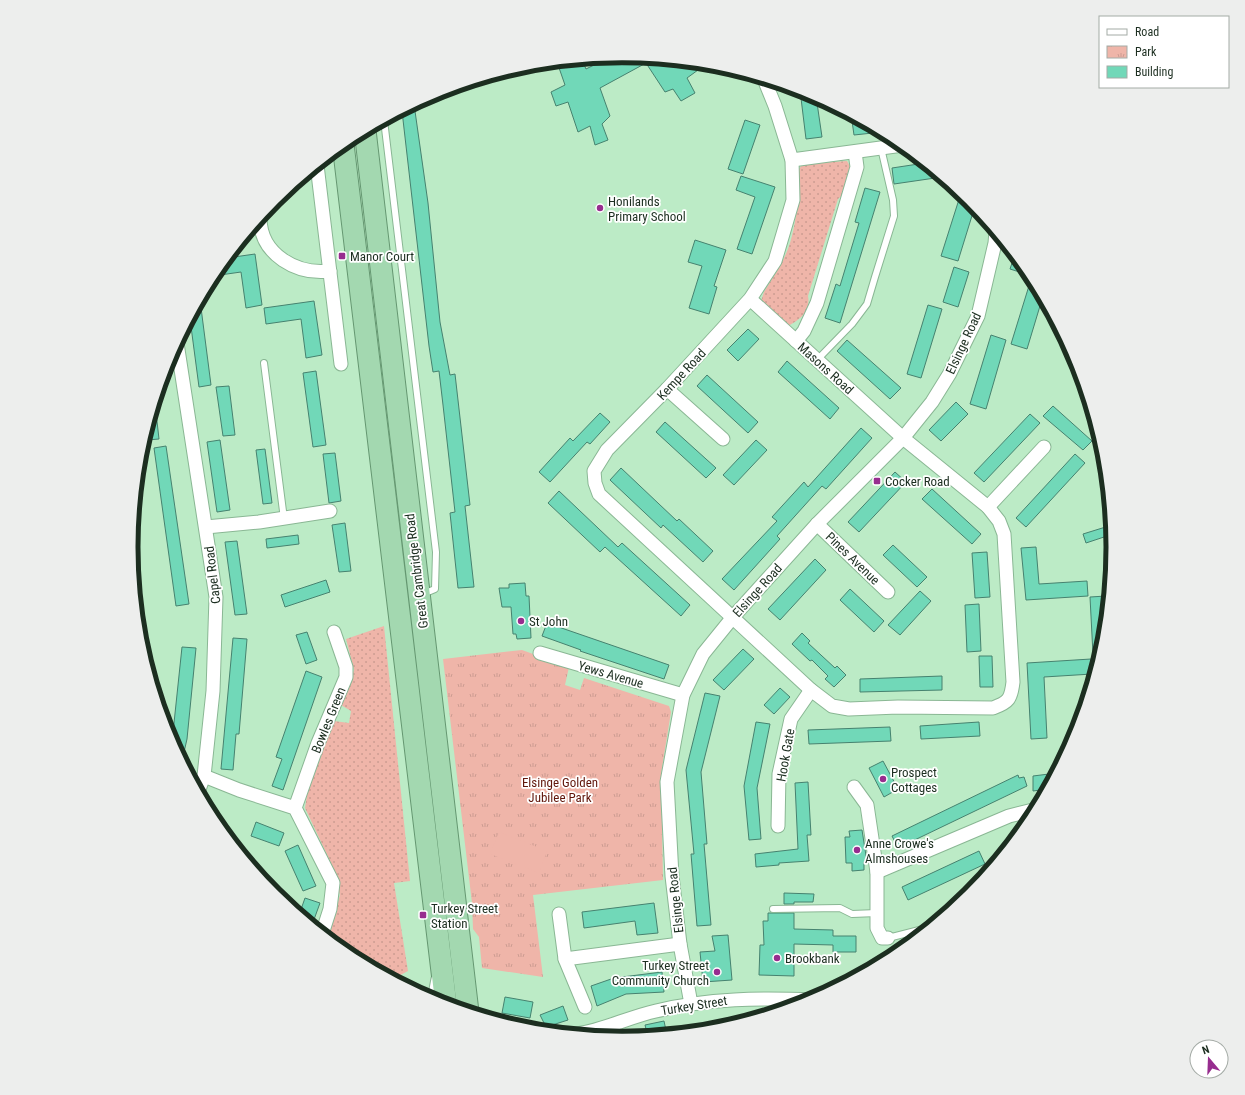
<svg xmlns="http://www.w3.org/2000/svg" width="1245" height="1095" viewBox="0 0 1245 1095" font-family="'Roboto Condensed',sans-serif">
<defs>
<pattern id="grass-dots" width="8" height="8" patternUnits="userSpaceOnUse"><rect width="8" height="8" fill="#efb5a9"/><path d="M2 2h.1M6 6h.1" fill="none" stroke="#cc9c91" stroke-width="1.8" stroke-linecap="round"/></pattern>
<pattern id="park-tufts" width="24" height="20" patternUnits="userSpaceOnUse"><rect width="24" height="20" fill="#efb5a9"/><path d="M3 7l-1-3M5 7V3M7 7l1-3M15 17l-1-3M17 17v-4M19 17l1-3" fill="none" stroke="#cc9c91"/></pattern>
</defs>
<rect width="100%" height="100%" fill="#bcebc6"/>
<g fill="url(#grass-dots)">
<path d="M847,161l4,7 -6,25 -7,6 -30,97c3,15 -8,24 -20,30l-27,-25 3,-9c9,-15 21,-32 26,-49 7,-23 9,-49 7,-72l6,-7z"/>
<polygon points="384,626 410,881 394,883 408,971 393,979 349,956 328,938 340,895 330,861 305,808 308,789 334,721 349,723 351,711 341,705 354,670 346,639"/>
</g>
<polygon fill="url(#park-tufts)" points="522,650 569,667 565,685 580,690 584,678 669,706 671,712 661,774 663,880 533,895 543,977 482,968 479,937 473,929 472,903 443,659"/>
<polygon fill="#efb5a9" points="499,832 547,851 539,873 490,854"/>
<g fill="#71d8b8" stroke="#46826f">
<polygon points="623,56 694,63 698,70 687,78 695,93 681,101 673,89 665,92 646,63 600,88 610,116 602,124 608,140 595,145 590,126 578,132 568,102 556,106 551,92 565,85 557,62 582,60 586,69 600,62 600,58"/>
<polygon points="800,90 816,96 822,137 806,139"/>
<polygon points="414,104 428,203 440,322 450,375 455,374 470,505 465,506 474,587 458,588 450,513 455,512 443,405 439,371 433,372 429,346 402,111"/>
<polygon points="745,120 760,125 743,174 728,169"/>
<polygon points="859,120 882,132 854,135 852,121"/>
<polygon points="925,163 942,177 894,184 892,168"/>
<polygon points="741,176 775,187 752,254 737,249 755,197 736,190"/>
<polygon points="865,188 880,192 840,323 825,318 836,284 840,286 859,223 855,222"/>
<polygon points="961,193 975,206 958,261 941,256"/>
<polygon points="695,240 726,250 714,286 717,287 709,314 689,308 702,266 688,262"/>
<polygon points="255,254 262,305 246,308 241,272 213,276 227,258"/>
<polygon points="1015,254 1031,275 1032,276 1010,269"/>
<polygon points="954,267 969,272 958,307 943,302"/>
<polygon points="1032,276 1043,296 1027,349 1011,344"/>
<polygon points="200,300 211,385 199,387 190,319"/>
<polygon points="314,301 322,355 306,358 301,319 266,324 264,308"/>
<polygon points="928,305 942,309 921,378 907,374"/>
<polygon points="748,329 759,339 738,361 727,350"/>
<polygon points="991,335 1006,340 986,409 970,404"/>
<polygon points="847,340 901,388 890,399 837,351"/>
<polygon points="787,361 839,408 830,419 778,372"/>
<polygon points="316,371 326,445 313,447 303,373"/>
<polygon points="707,375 758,422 748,433 697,386"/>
<polygon points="229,386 235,435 223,436 216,387"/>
<polygon points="956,402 968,414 941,441 929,430"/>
<polygon points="155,404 159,439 147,440 146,433"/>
<polygon points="1053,406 1092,441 1083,450 1043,416"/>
<polygon points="600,413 610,422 590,444 587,442 550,482 539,472 570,438 573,441"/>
<polygon points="1030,414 1040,423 984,482 974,473"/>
<polygon points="665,422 716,468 706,478 656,432"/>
<polygon points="861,428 872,438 826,489 822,486 777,536 780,539 734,590 722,579 777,521 772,517 804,482 808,487"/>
<polygon points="220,440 230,510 217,512 207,442"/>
<polygon points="756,440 767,450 734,485 723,475"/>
<polygon points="166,446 189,604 176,606 154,448"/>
<polygon points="265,449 272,503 263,504 256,450"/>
<polygon points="335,453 341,501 329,503 323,454"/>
<polygon points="1075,454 1085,463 1026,527 1016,518"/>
<polygon points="621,468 677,521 679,519 713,551 703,562 663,525 661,528 610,480"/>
<polygon points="895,472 906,482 859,532 848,522"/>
<polygon points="932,489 981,534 972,544 922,499"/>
<polygon points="559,491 618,547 622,543 690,605 681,616 605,547 600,552 548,503"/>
<polygon points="345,523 351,571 339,572 332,525"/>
<polygon points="1112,525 1113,534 1086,543 1083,534"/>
<polygon points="298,535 299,544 267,548 266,539"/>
<polygon points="237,541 247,614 235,615 225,542"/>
<polygon points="893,545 927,577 917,587 883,555"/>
<polygon points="1036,547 1039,584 1087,581 1088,596 1026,600 1021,548"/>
<polygon points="987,552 990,597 975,598 972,553"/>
<polygon points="815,559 826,570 780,620 768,609"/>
<polygon points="326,580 330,592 285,607 281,595"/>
<polygon points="525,583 526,596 529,596 531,638 517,639 516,634 513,634 511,607 502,607 499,588 509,588 509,584"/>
<polygon points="850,589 884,621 874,632 840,600"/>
<polygon points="920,591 931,601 900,635 888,625"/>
<polygon points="1106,596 1107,618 1105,644 1094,674 1090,597"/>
<polygon points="979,604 981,651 967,652 965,605"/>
<polygon points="547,623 669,665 664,679 580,651 581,650 542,636"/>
<polygon points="307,632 317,660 306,664 296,635"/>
<polygon points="802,633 810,641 808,643 835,668 837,666 846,675 834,687 825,679 828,676 812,660 810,661 792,644"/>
<polygon points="233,638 247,639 239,734 236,734 233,770 221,769"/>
<polygon points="182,647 196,648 187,739 182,761 172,742"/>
<polygon points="743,649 754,659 724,690 713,680"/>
<polygon points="979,656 992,656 993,687 980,687"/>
<polygon points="1091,659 1092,674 1044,677 1047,738 1031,739 1027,663"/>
<polygon points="306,671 322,677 283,790 272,786 282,759 276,757"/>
<polygon points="942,676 942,690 860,692 860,679"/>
<polygon points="780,688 790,697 774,714 764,705"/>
<polygon points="705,693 720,696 701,772 707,844 704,844 711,925 697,926 691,854 694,854 686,770"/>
<polygon points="756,722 770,724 757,788 761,839 749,840 744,786"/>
<polygon points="979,722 980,736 921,739 920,726"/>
<polygon points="890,727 891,741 809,744 808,730"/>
<polygon points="883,761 898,789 884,797 869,768"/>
<polygon points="1057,773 1048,789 1033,791 1033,776"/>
<polygon points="1018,775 1019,778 1024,777 1027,786 898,848 892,836"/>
<polygon points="808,782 811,835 807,835 809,861 779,863 779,865 756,867 755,854 798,849 795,783"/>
<polygon points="256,822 284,833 279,846 251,836"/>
<polygon points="862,830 867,862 864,862 864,870 852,871 852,863 846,863 845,837 850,837 849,831"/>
<polygon points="298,845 316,886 303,891 285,851"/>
<polygon points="979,851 985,864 908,900 902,887"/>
<polygon points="784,893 814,894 813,902 794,902 794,904 784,904"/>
<polygon points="305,898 320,903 312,925 299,915"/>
<polygon points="654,903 658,933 637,935 635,921 584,928 582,912"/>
<polygon points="768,913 794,913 794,929 833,930 833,936 856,936 856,952 833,952 833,945 794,944 794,976 759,975 760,945 764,945 763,921 768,921"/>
<polygon points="728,935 732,980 703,982 700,952 715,951 712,936"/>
<polygon points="662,972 664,992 626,994 597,1006 591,986 614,978"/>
<polygon points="505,997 533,1002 530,1018 502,1013"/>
<polygon points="563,1006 568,1020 546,1027 540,1015"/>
<polygon points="664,1021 667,1035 648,1037 645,1025"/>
</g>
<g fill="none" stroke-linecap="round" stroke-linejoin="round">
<g stroke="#8ab794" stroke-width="8">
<g id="service">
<polyline points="384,120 436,552 435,589 423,594"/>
<polyline points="817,360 852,324 867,304 875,277 894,216 893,200 881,148"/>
<polyline points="264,363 284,519"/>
<polyline points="773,909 840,908 852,914 877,913"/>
<polyline points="888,938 931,927"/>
</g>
</g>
<g stroke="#8ab794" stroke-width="15">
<g id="minor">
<polyline points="792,160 903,145"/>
<polyline points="317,165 341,364"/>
<path d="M260,219c1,36 37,56 70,52"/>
<path d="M750,299l153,139 85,69 11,14 5,13 9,148c-2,17 -4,20 -20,26l-95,-1 -49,2 -17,-3 -21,-16 -212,-196 -4,-11 -1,-12 13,-21 60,-61 83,-90 25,-38 18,-61 -1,-40 -17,-54 -11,-27"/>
<polyline points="796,341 804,331 817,303 857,167 855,152"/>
<polyline points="177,343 216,597 213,691 204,776 198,792"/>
<polyline points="667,389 723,439"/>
<polyline points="988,507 1044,447"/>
<polyline points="817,524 888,592"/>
<polyline points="206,527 259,522 330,511"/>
<polyline points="540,653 683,695"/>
<polyline points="204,776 239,790 295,808 333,883 330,909 322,934"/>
<polyline points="854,787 867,805 877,872 877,928 882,938 888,938"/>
<polyline points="295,808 318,743 346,677 346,667 334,632"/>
<polyline points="778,826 779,774 791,719 811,690"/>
<polyline points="877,872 1009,816 1037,809"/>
<polyline points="559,914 565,959 585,1007"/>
<polyline points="565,959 680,944"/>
<polyline points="430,999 435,995 438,979"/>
<polyline points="691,1004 680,944 672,876 667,782 683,695 703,654 733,617 817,524 903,438 932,402 950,373 978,316 995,243 996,231"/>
<path d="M577,1034c27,-4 52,-17 79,-23 53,-13 104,-13 158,-11"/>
</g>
</g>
<g stroke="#659771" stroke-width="23">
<g id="trunk">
<polyline points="365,130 468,1012"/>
<polyline points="343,144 446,1005"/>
</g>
</g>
<use href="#service" stroke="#fff" stroke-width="6"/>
<use href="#minor" stroke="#fff" stroke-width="13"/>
<use href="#trunk" stroke="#a3d8b0" stroke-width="21"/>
</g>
<g fill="#972d8f" stroke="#fff" stroke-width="1.5">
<circle cx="600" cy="208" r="4"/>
<rect x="338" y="252" width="8" height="8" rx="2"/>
<rect x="873" y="477" width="8" height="8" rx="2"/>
<circle cx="521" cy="621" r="4"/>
<circle cx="883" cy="779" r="4"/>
<circle cx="857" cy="850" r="4"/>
<rect x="419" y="911" width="8" height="8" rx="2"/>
<circle cx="777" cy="958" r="4"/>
<circle cx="717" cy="972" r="4"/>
</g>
<g text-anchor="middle" stroke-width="3.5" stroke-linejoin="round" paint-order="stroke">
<g font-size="13" fill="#1c2e20" stroke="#fff" text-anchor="start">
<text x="608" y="206">Honilands<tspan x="608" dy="15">Primary School</tspan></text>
<text x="350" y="261">Manor Court</text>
<text x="885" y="486">Cocker Road</text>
<text x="529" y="626">St John</text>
<text x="891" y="777">Prospect<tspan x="891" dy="15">Cottages</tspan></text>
<text x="865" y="848">Anne Crowe's<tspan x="865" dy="15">Almshouses</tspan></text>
<text x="431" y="913">Turkey Street<tspan x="431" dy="15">Station</tspan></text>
<text x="785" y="963">Brookbank</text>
<text x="709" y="970" text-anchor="end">Turkey Street<tspan x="709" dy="15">Community Church</tspan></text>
</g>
<g font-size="13" fill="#1c2e20" stroke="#fff">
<text transform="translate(963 343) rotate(-65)" y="5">Elsinge Road</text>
<text transform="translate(826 368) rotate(42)" y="5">Masons Road</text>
<text transform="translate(681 374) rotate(-47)" y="5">Kempe Road</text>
<text transform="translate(853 558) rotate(44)" y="5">Pines Avenue</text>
<text transform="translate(416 571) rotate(-97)" y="5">Great Cambridge Road</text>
<text transform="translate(212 575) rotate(-97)" y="5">Capel Road</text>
<text transform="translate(757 590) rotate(-48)" y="5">Elsinge Road</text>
<text transform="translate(611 674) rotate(16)" y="5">Yews Avenue</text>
<text transform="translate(328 720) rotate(-68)" y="5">Bowles Green</text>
<text transform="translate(785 755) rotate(-80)" y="5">Hook Gate</text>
<text transform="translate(675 900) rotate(-96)" y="5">Elsinge Road</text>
<text transform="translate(694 1005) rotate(-9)" y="5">Turkey Street</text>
</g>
<g font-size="13" fill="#61160b" stroke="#fff">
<text x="560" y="787">Elsinge Golden<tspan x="560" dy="15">Jubilee Park</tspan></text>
</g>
</g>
<path d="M0 0H1245V1095H0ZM138 547a484 484 0 1 1 968 0a484 484 0 1 1-968 0Z" fill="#edeeed" fill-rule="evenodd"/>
<path fill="none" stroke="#1c2e20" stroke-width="5" d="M138 547a484 484 0 1 1 968 0a484 484 0 1 1-968 0Z"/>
<rect x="1099" y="16" width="130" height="72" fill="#ffffff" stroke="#a4aba6"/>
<rect x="1107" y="29" width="20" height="6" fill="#ffffff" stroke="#a4aba6"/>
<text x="1135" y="36" font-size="12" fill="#1c2e20">Road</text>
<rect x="1107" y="46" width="20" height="12" fill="url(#park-tufts)" stroke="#a4aba6"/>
<text x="1135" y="56" font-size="12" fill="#1c2e20">Park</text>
<rect x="1107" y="66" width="20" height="12" fill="#71d8b8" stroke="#a4aba6"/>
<text x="1135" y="76" font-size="12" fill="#1c2e20">Building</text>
<g transform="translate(1209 1059) rotate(341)"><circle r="19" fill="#ffffff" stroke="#a4aba6"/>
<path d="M0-3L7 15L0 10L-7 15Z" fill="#972d8f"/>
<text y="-6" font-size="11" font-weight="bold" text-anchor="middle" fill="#1c2e20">N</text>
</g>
</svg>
